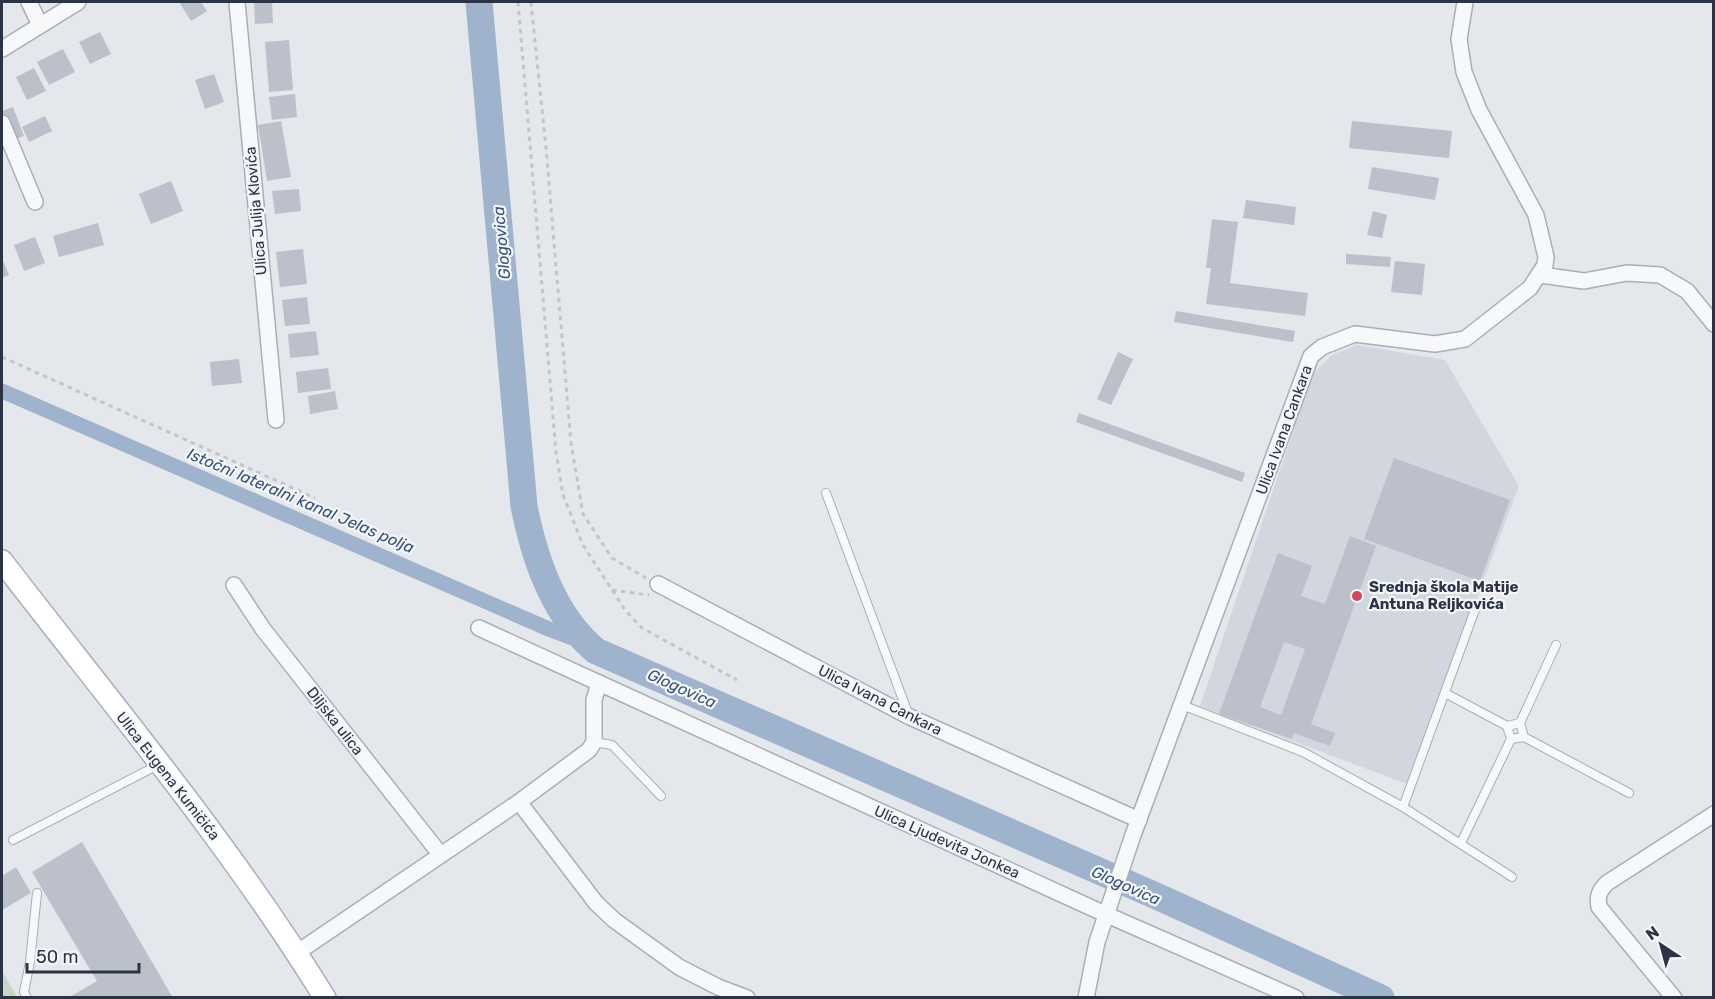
<svg xmlns="http://www.w3.org/2000/svg" width="1715" height="999" viewBox="0 0 1715 999" font-family="Rubik,sans-serif">
<rect width="100%" height="100%" fill="#e4e7ec"/>
<polygon fill="#d2d6de" points="1357,345 1445,360 1519,486 1407,784 1200,706 1312,375 1332,355"/>
<polygon fill="#c9d6c5" points="2,971 17,997 2,997"/>
<g fill="none" stroke-linecap="round" stroke-linejoin="round">
<polyline stroke="#9fb4cc" stroke-width="15" points="2,391 551,630 586,643"/>
<path stroke="#9fb4cc" stroke-width="27" d="M479,2l45,504c10,51 30,111 72,145l558,244 227,103"/>
</g>
<g fill="#bbc0ca" fill-rule="evenodd">
<polygon points="179,2 201,2 207,11 191,21"/>
<polygon points="254,2 272,2 273,23 255,24"/>
<polygon points="100,32 111,54 90,64 79,42"/>
<polygon points="289,40 293,90 269,92 265,42"/>
<polygon points="63,49 75,72 49,85 37,62"/>
<polygon points="34,68 46,91 27,100 16,77"/>
<polygon points="214,74 224,102 205,109 195,80"/>
<polygon points="295,94 297,117 272,120 269,97"/>
<polygon points="13,107 24,136 13,140 2,111"/>
<polygon points="45,116 52,131 29,142 22,127"/>
<polygon points="281,121 291,177 267,181 258,125"/>
<polygon points="1352,121 1452,131 1449,158 1349,148"/>
<polygon points="1372,167 1439,178 1435,200 1368,189"/>
<polygon points="171,181 183,211 151,224 139,194"/>
<polygon points="299,189 301,211 275,214 272,191"/>
<polygon points="1246,200 1296,207 1294,225 1243,218"/>
<polygon points="1373,211 1387,215 1382,238 1367,235"/>
<polygon points="1212,219 1238,222 1230,283 1308,293 1305,316 1206,304 1211,268 1206,268"/>
<polygon points="98,223 104,245 59,257 53,236"/>
<polygon points="35,237 45,263 24,271 14,245"/>
<polygon points="303,249 307,284 280,287 276,252"/>
<polygon points="1346,254 1391,257 1390,267 1346,264"/>
<polygon points="2,258 9,275 2,278"/>
<polygon points="1395,261 1425,264 1422,295 1391,292"/>
<polygon points="307,297 310,324 285,326 282,300"/>
<polygon points="1176,311 1295,331 1293,342 1174,322"/>
<polygon points="316,331 319,355 290,358 288,334"/>
<polygon points="1118,352 1133,359 1111,405 1097,399"/>
<polygon points="239,359 242,383 212,386 210,362"/>
<polygon points="328,368 331,389 298,393 296,372"/>
<polygon points="335,391 338,409 310,414 308,396"/>
<polygon points="1079,413 1245,473 1242,482 1076,422"/>
<polygon points="1394,458 1510,500 1480,581 1364,539"/>
<path d="M1350,536l26,10 -65,178 24,9 -5,13 -36,-13 -2,6 -73,-25 59,-161 34,13 -11,30 24,8zM1284,642l21,7 -24,66 -21,-8z"/>
<polygon points="82,842 173,998 68,998 97,981 32,872"/>
<polygon points="16,867 31,893 2,910 2,876"/>
</g>
<g fill="none" stroke-linecap="round" stroke-linejoin="round">
<g stroke="#a9aeb7" stroke-width="10">
<g id="service">
<polyline points="826,493 909,716"/>
<polyline points="1445,693 1507,726"/>
<polyline points="1182,705 1303,752 1403,807 1512,877"/>
<polyline points="1520,723 1524,737 1511,739 1507,726 1520,723 1556,645"/>
<polyline points="1524,737 1629,793"/>
<polyline points="594,742 612,745 661,796"/>
<polyline points="1403,807 1476,607"/>
<polyline points="13,840 158,765"/>
<polyline points="1461,843 1511,739"/>
<polyline points="27,998 24,992 30,962 37,893"/>
</g>
</g>
<g stroke="#a9aeb7" stroke-width="18">
<g id="minor">
<polyline points="29,2 40,25"/>
<polyline points="237,2 276,420"/>
<polyline points="2,49 78,2"/>
<polyline points="2,123 35,202"/>
<polyline points="1541,275 1584,281 1627,273 1660,275 1687,291 1714,324"/>
<polyline points="658,584 910,717 1139,820"/>
<polyline points="234,585 263,629 440,854"/>
<polyline points="479,628 599,683"/>
<polyline points="519,802 596,903 614,920 679,967 718,987 747,998"/>
<polyline points="298,952 519,802 589,750 594,742 594,700 599,683 1105,914 1296,998"/>
<polyline points="1086,998 1097,942 1133,835 1311,356 1322,347 1355,334 1435,344 1465,339 1530,288 1545,265 1546,257 1536,215 1479,110 1464,72 1459,39 1465,2"/>
<path d="M1674,998l-75,-91c-2,-11 0,-16 8,-24l107,-69"/>
</g>
</g>
<g stroke="#a9aeb7" stroke-width="24">
<path id="secondary" d="M2,561c110,143 228,283 323,437"/>
</g>
<g stroke="#c2c5cb" stroke-width="3" stroke-dasharray="4.5 4.5" stroke-linecap="butt">
<polyline points="518,2 556,452 563,495 583,545 625,610 642,628 737,680"/>
<polyline points="531,2 546,148 571,443 583,514 612,558 646,578"/>
<polyline points="2,357 315,498"/>
<polyline points="612,590 649,595"/>
</g>
<use href="#service" stroke="#f7f8fa" stroke-width="8"/>
<use href="#minor" stroke="#f7f8fa" stroke-width="15"/>
<use href="#secondary" stroke="#fff" stroke-width="21"/>
</g>
<circle fill="#d1495b" stroke="#f4f6f9" stroke-width="2" cx="1357" cy="596" r="6"/>
<g text-anchor="middle" stroke-width="4.5" stroke-linejoin="round" paint-order="stroke">
<g font-size="15" fill="#2b3445" stroke="#f4f6f9">
<text transform="translate(256 211) rotate(-95)" y="5">Ulica Julija Klovića</text>
<text transform="translate(1284 430) rotate(-70)" y="5">Ulica Ivana Cankara</text>
<text transform="translate(880 700) rotate(27)" y="5">Ulica Ivana Cankara</text>
<text transform="translate(335 721) rotate(52)" y="5">Diljska ulica</text>
<text transform="translate(168 776) rotate(52)" y="5">Ulica Eugena Kumičića</text>
<text transform="translate(947 842) rotate(24)" y="5">Ulica Ljudevita Jonkea</text>
</g>
<g font-size="15" font-weight="bold" fill="#2b3445" stroke="#f4f6f9" text-anchor="start">
<text x="1369" y="592">Srednja škola Matije<tspan x="1369" dy="17">Antuna Reljkovića</tspan></text>
</g>
<g font-size="16" font-style="italic" fill="#34527a" stroke="#f4f6f9">
<text transform="translate(501 243) rotate(-95)" y="6">Glogovica</text>
<text transform="translate(301 500) rotate(23)" y="6">Istočni lateralni kanal Jelas polja</text>
<text transform="translate(682 688) rotate(24)" y="6">Glogovica</text>
<text transform="translate(1126 885) rotate(24)" y="6">Glogovica</text>
</g>
</g>
<rect width="1715" height="999" fill="none" stroke="#2b3445" stroke-width="6"/>
<g transform="translate(1661 945) rotate(324)" stroke="#f4f6f9" stroke-width="4.5" paint-order="stroke">
<path d="M0-4.5L10 22L0 15L-10 22Z" fill="#2b3445"/>
<text y="-9" font-size="16" font-weight="bold" text-anchor="middle" fill="#2b3445">N</text>
</g>
<path d="M27 963v9h112v-9" fill="none" stroke="#2b3445" stroke-width="3"/>
<text x="36" y="963" font-size="18" fill="#2b3445" stroke="#f4f6f9" stroke-width="4.5" paint-order="stroke">50 m</text>
</svg>
